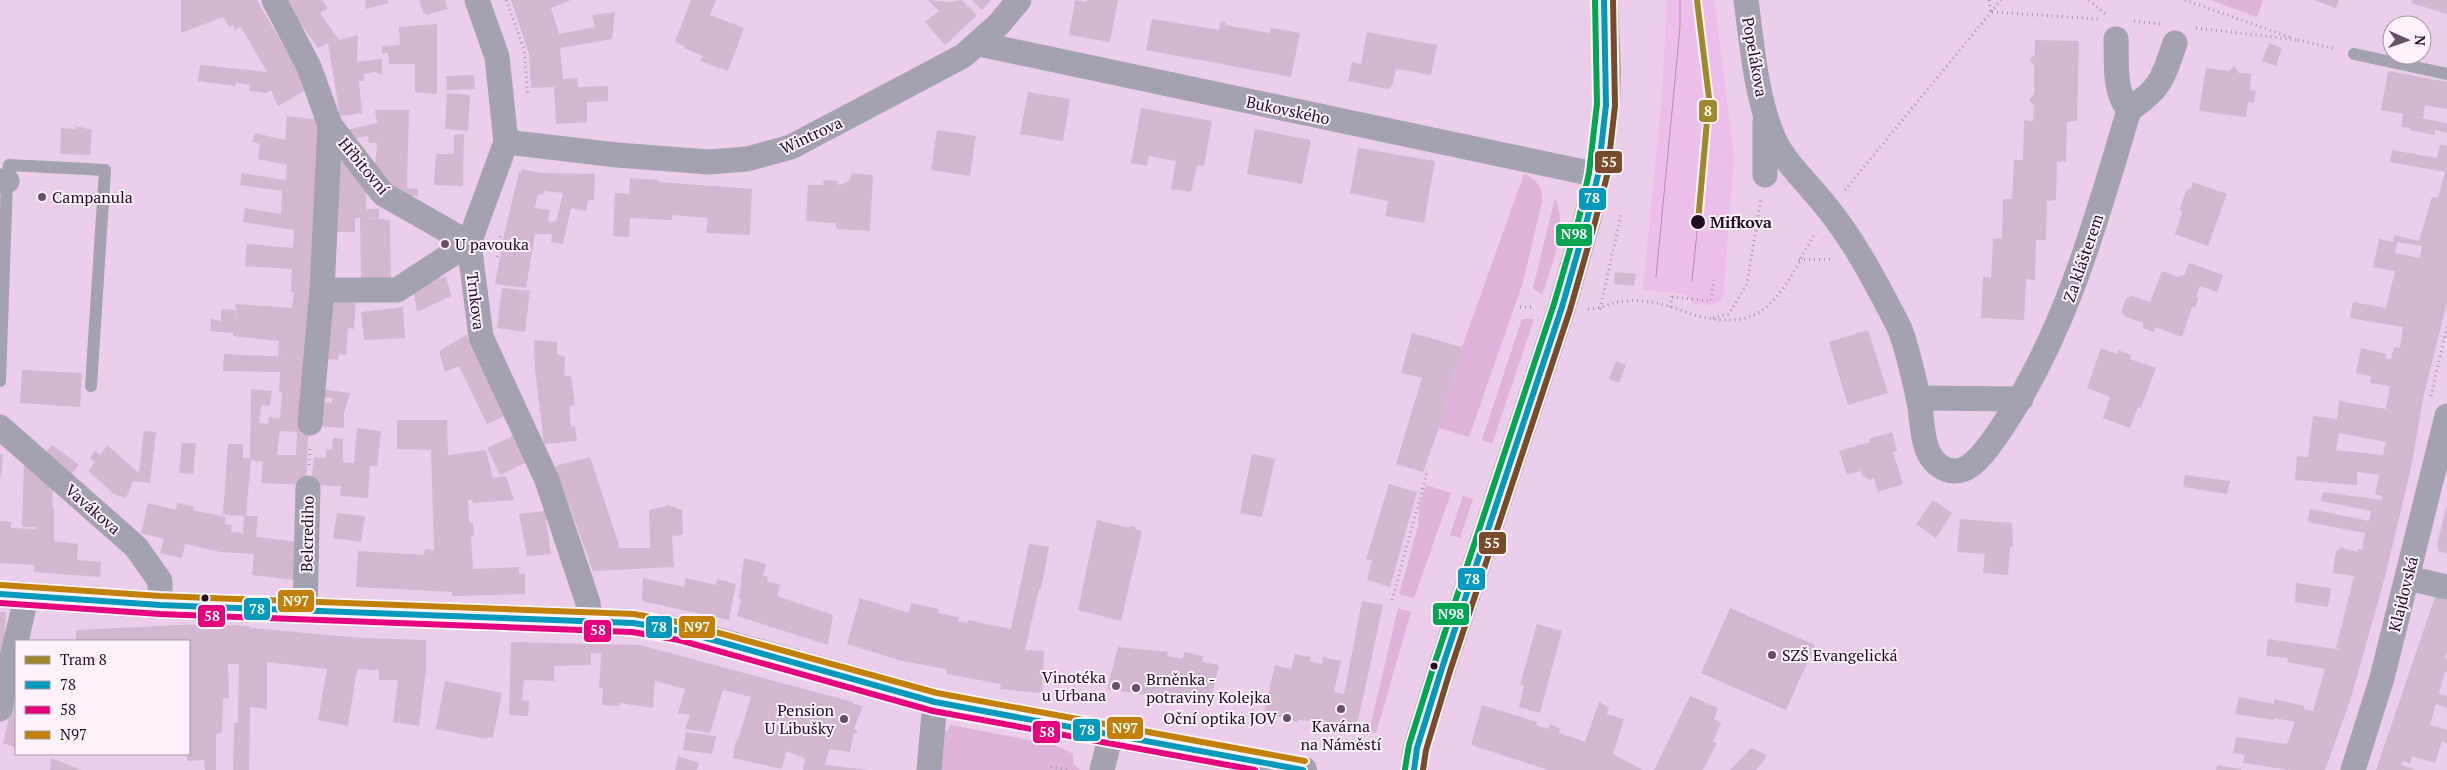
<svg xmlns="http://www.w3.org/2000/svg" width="2447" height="770" viewBox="0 0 2447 770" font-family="'PT Serif',serif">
<rect width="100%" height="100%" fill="#eccdea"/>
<polygon fill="#eebeea" points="1667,0 1714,0 1734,158 1723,299 1713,305 1694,304 1685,294 1643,290 1662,96"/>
<g fill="#ddb3da">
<polygon points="2210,0 2263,0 2257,17"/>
<path d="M1524,174c13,5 19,14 18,28l-19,80 -54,155 -30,-9 23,-81z"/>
<path d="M1555,198c14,31 -4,67 -13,97l-9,-7z"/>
<polygon points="1522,319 1534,319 1492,444 1482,440"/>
<polygon points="1426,485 1451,493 1414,598 1399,594 1418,526 1419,505"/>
<polygon points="1463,496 1473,499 1460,538 1450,535"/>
<polygon points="1398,608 1411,612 1376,733 1369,732"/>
<polygon points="951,725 1055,745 1073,754 1073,763 1080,770 940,770 943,735"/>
</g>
<g fill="#d3b7d1" fill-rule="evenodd">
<polygon points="181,0 257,0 308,89 278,106 271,90 266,93 249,91 250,85 236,83 235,86 198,81 200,65 267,72 241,27 235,30 233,25 229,27 223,17 181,33"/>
<polygon points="284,0 322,0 328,8 320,13 339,40 358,35 357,62 382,59 382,75 375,72 364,74 364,81 359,81 362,113 340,116 328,43 318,48"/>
<polygon points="365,0 388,0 388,3 366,9"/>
<polygon points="419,0 445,0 448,9 426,15 423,12"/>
<polygon points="511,0 571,0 551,8 559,34 595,27 592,15 615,12 612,39 560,48 563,79 577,78 578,87 608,86 608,101 587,102 587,122 556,124 554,87 531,88 529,54"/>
<polygon points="691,0 716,0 710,15 744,28 728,71 700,61 703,56 684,48 685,46 675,42"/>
<polygon points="928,0 949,2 962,0 977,15 945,45 925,22 939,11"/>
<polygon points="972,0 991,0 982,10"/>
<polygon points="1075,0 1086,2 1087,0 1118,0 1110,42 1069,35"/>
<polygon points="2314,0 2339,0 2336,8"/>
<polygon points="2412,0 2447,0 2447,14 2411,3"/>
<polygon points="1152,19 1219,30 1221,21 1226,22 1225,25 1270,33 1271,28 1300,33 1291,77 1146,50"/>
<polygon points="437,24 437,94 415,92 415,64 389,64 388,53 382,53 382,46 400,45 399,27"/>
<polygon points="1367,32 1437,45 1431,75 1396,69 1392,86 1388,89 1348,81 1352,62 1361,64"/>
<polygon points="2035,40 2079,41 2077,121 2067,122 2066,161 2057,162 2056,200 2047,201 2046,240 2036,240 2035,280 2026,279 2024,320 1981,318 1983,277 1991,278 1993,239 2002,238 2003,199 2012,199 2014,160 2023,160 2024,120 2033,121 2034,106 2029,100 2034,94 2034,66 2030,60 2035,54"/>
<polygon points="2269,43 2282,48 2276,66 2262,61"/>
<polygon points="2234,66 2239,73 2251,74 2250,90 2256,91 2254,103 2248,102 2246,117 2199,111 2206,68 2229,71"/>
<polygon points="2388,71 2447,82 2447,109 2425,105 2423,118 2415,117 2447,123 2447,133 2435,130 2435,135 2409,130 2410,128 2401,127 2403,114 2381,110"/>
<polygon points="474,75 475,89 447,90 446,76"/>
<polygon points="1028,92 1070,99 1063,141 1020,134"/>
<polygon points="447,93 470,95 468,131 445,129"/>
<polygon points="1141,108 1212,121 1204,166 1197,165 1191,192 1171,189 1176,161 1149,156 1147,166 1131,163"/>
<polygon points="375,110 409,110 407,188 418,189 418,196 401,196 375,167 377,143 369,143 368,136 351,139 346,130 377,123"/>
<path d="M287,116l34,4 -15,365 -45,-2 2,-21 -12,-2 -5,56 -20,-1 -3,-1 5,-70h15v14h7l1,-69 21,2 -2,15 -9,-1 -2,18 9,1 1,-7 11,1 2,-26h-3l1,-20 -57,-1 1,-17 67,3 -13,-1 1,-15 -46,-5v-3l-23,-2 1,-12 10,2v-12l14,1v10l1,-16 56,4 2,-15 -3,-1 1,-23 -47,-3 2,-22 46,4 1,-18 -51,-8 2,-14 36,6 1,-23 -42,-6 2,-12 44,7 1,-15 -29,-6 2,-15 -8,-2 3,-9 30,7zM280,431l17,1 -1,23h-19z"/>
<polygon points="76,126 92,130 90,155 60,154 61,128 75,129"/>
<polygon points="1255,129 1311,140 1302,184 1247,174"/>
<polygon points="937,130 976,136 970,176 931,170"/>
<polygon points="464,134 463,186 434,185 436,154 454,154 454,135"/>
<path d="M2440,145l7,1v157l-23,91 -13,74 -26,109 -34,121 -26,72h-35l-47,-7 2,-8 -12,-2 3,-16 51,7 8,-22 -21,-4v2l-39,-6 4,-17 35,7v-5l30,7v3l9,2 12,-42 -38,-7 1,-4 -22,-2 2,-17 74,11 -6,-2 18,-72 -21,-3 3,-22 5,-3 17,4v-3l4,1 3,-17 -57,-11 2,-13 59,12 2,-10 -50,-10 2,-9 59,8v-4l-7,-2 4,-19 -22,-3v13l-62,-5 2,-24 11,1 5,-41 24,3 2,-18 47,8 4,-23 -20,-3 1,-7 -15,-3 5,-25 25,6 -1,4 6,1 3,-12 6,1 3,-21 -53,-9 3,-16 33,6 9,-37 -22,-4 6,-28 14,3 1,-7 25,6 13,-44 6,1 7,-26 -55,-10 2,-12 45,8zM2397,242l25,4 -2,12 -25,-5zM2339,433l47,9 -3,13 -47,-5z"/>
<polygon points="1358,148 1435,161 1424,223 1385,216 1388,201 1350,193"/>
<polygon points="337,150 363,176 349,177 364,177 367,180 366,209 379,209 379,218 368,218 390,220 391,282 361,282 360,218 355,218 355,232 334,232"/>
<path d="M522,169l19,4 54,1 -1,26h-6l-2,11 -15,-3 -8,36 -12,-2 1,-8h-17l-9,54 -31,-4 9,-49 15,-63 2,1zM544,191l19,2 -6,26 -4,3 -5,-1 2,-11 -15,-2 3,-14 5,1z"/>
<polygon points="852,173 873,175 870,231 837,229 835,223 806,221 808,185 823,185 824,180 838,181 838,185 842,184 850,180"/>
<polygon points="630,178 659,180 659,182 752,189 750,235 706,233 708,218 672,215 672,220 630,218 629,237 613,236 615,193 629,194"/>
<polygon points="2193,182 2227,194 2208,246 2175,234 2182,213 2180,208 2186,191 2191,188"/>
<polygon points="2189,263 2223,275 2217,292 2200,286 2196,297 2199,297 2195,308 2192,307 2182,337 2155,327 2154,332 2143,328 2143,323 2124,316 2122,310 2126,299 2132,296 2150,302 2162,271 2178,277 2185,274"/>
<polygon points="1615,272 1636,274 1634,286 1614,284"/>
<polygon points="446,276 451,296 417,312 413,289"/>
<polygon points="502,288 530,291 525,332 497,328"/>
<polygon points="330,298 356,300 354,329 348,328 346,355 339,354 338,360 325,359"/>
<polygon points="403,307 405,338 364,340 361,312"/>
<polygon points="1868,330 1888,393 1848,405 1829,342"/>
<polygon points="1412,333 1462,347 1439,428 1423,472 1396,464 1422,378 1401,373"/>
<polygon points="466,335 505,416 487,424 459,366 445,372 439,351"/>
<polygon points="534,340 557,342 557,355 565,356 564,376 571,376 575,405 569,406 571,427 575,426 577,441 544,444 535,369"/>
<polygon points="2101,348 2117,354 2118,350 2131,355 2130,359 2156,368 2141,408 2138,407 2130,428 2103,418 2110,397 2087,388"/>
<polygon points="1616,361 1626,365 1619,383 1609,379"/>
<polygon points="22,370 82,373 80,407 20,403"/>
<polygon points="321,389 350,393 344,413 344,428 318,426 320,402 332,403 333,398 320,397"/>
<polygon points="397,420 447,420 448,455 486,450 493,478 506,476 514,500 473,503 472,500 468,500 469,522 473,522 474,536 471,536 473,569 519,567 519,574 525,574 525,594 452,596 452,592 356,587 358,551 424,555 425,549 434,550 431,450 397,449"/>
<polygon points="357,428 381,431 377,466 370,466 368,498 340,496 341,486 311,485 314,457 326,458 326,449 332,450 333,438 343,439 343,462 354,463"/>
<polygon points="144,431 156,432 150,483 133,481 126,498 114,494 88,471 95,462 90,458 95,451 100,455 107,445 139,473"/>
<polygon points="1892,432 1897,451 1893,452 1903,484 1878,492 1874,478 1870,480 1862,475 1861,471 1847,475 1839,451 1870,442 1869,439"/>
<polygon points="514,435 527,462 500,475 487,448"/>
<polygon points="182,443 196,443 193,474 179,473"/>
<polygon points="52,445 79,465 70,476 45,454"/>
<polygon points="0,454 3,454 1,478 0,477"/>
<polygon points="1252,454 1275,459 1262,517 1240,513"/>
<polygon points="590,457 620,548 650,548 649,510 669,505 682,510 683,535 672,536 674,567 593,571 555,466"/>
<polygon points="24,462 53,489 52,506 54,508 54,541 78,544 77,560 101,562 100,577 34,572 34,565 0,563 0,521 11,522 11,528 35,529 36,510 35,527 22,527"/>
<polygon points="2185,475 2230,481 2227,494 2183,487"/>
<polygon points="1389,484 1417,492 1390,587 1367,580 1372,560 1366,559"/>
<polygon points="1933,500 1952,513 1936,538 1916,524"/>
<polygon points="148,503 176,510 177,503 194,507 193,510 226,517 225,524 232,525 231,532 243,533 244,516 258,516 256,537 299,542 294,580 252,575 254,554 220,552 185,544 182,558 160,553 164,539 141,533"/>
<polygon points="2446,507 2447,507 2447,554 2439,551 2437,545"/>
<polygon points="545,511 551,554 527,556 519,514"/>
<polygon points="337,513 365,516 361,542 333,538"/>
<polygon points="1960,519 2012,523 2013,547 2010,547 2008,575 1983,573 1985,554 1957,552"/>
<polygon points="1097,520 1129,528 1130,526 1136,527 1135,529 1142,531 1121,621 1078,610"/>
<polygon points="1029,544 1049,547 1041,589 1039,589 1025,650 1044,651 1042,693 1000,689 1001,684 947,674 946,669 902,661 847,644 860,598 909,613 911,603 939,609 938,613 959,617 958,621 968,623 968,620 1011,629"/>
<polygon points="744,558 766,564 763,575 768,577 767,581 780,585 777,596 833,615 828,645 737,616 741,600 739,598"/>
<polygon points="643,578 684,587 686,578 716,585 717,579 736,584 729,620 642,601"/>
<polygon points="2296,583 2331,588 2328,607 2295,602"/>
<polygon points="2435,597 2447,600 2447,652 2445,658 2447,659 2447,672 2445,672 2439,694 2447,696 2447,708 2436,704 2430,725 2447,730 2447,743 2442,741 2435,763 2412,756 2410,764 2403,761 2401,765 2417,770 2376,770"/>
<polygon points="1362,601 1383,605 1356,730 1310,721 1298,720 1297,722 1264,712 1275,665 1291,669 1295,654 1311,657 1310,661 1322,664 1323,657 1341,661 1334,692 1344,694"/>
<polygon points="1730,608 1815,645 1786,710 1701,673"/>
<polygon points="0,612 6,612 4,643 0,658"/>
<polygon points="204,624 249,626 250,628 362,638 426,640 426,670 419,726 393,722 398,680 379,680 379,670 357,669 348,726 318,720 327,669 267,662 267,709 250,707 249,770 233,770 234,723 238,723 239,664 228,664 229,698 223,698 222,733 216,734 216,770 205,770 204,760 187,761 189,641 76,641 76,630"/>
<polygon points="1537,624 1562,631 1540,713 1519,707 1524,686 1520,685"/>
<polygon points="511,642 640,645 853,702 853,704 863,706 854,729 857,730 857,733 854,733 850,752 829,749 825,765 870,770 803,770 805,758 786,751 782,769 733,758 736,740 738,740 751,697 723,690 710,733 685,729 690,715 678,713 685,689 655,681 653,708 620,703 619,706 602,705 603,688 599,688 601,654 591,653 591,665 554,666 554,681 524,680 522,700 529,701 528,716 509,715"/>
<polygon points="1118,647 1168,652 1167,656 1183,659 1184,652 1203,656 1202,662 1219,665 1210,704 1107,689"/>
<polygon points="445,681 502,693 493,738 488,737 487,739 436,729"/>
<polygon points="1690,696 1718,708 1714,719 1721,723 1713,742 1717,743 1703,770 1654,770"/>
<polygon points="1599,702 1609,707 1607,714 1624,719 1613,754 1643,770 1548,770 1471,745 1482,705 1537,722 1536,725 1548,729 1550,724 1560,728 1559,733 1585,742"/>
<polygon points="12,705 16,706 16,748 3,743"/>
<polygon points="686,732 716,736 712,754 683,750"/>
<polygon points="1751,748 1767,755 1763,762 1756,770 1730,770"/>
<polygon points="678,756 699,763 697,770 675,770"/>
<polygon points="51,758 81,770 50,770"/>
<polygon points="2217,765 2241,769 2241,770 2216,770"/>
</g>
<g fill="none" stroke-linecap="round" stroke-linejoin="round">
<g stroke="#a099a9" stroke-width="3" stroke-dasharray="1 4" stroke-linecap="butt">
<polyline points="506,0 524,49 528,96"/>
<polyline points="1989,0 1991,12"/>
<polyline points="2089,0 2108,16"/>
<polyline points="2185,0 2292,38"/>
<polyline points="1992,12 2100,19"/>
<polyline points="2134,21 2160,24"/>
<polyline points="2196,28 2299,40"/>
<polyline points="2298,40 2336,49"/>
<polyline points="1845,190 2001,0"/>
<polyline points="497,257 501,233"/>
<polyline points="1799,260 1833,259"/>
<polyline points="1672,297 1711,301 1714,280"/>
<polyline points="1520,307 1535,307"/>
<polyline points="1670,307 1673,293"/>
<path d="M1588,309c14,0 24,-7 37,-8 9,-1 19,0 27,1 19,3 37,13 55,16 67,14 80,-39 109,-86"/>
<polyline points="1600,309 1621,215"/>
<polyline points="1713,318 1729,314 1747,284 1761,198"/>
<polyline points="2431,396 2447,326"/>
<polyline points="309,465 310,447"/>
<polyline points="1392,600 1427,472"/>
<polyline points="1051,767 1067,770"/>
</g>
<g stroke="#a2a2b1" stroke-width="12">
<polyline points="2354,54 2447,74"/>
<polyline points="0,381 7,181 9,165 105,170 91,386"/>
</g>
<g stroke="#a2a2b1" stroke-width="25">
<polyline points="274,0 309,67 330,125 322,290 310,423"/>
<polyline points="477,0 497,57 506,142 469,243 481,337 547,480 588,603 590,621"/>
<path d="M1746,0c6,44 10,98 28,139 12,26 38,48 55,71 23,29 40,60 57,92 5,10 11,20 15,30 7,20 12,43 17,64 5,20 2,52 18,67 28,25 51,-14 65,-34 65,-97 95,-208 128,-319"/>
<path d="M2116,39c1,25 -3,51 13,71 33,-23 33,-30 46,-67"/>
<polyline points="979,44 1598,175"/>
<polyline points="1765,122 1765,175"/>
<polyline points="506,142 617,155 709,162 747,159 791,147 963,56 999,24 1019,0"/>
<polyline points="0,181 7,181"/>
<polyline points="322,290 397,290 469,243 383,194 330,125"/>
<polyline points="1918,398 2021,399"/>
<polyline points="0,427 136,547 160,581 160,605"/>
<polyline points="2408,578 2447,587"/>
<polyline points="305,610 308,488"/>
<polyline points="0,709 23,611 24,595"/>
<polyline points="929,770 935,702"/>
<polyline points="1102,770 1111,734"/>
<polyline points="2353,770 2382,678 2447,416"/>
</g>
<g stroke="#a2a2b1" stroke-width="28">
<polyline points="0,594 160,605 633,623 681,631 935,702 1303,770"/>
<polyline points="1414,770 1417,748 1442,668 1562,307 1587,220 1598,175 1606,105 1607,71 1604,0"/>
</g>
<g stroke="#a497a9" stroke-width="1">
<polyline points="1656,277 1680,28 1680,0"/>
<polyline points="1692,281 1698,222"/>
</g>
<g stroke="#fef2fd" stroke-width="10">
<g id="bus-1">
<polyline points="0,594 160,605 633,623 681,631 935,702 1303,770"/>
<polyline points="1414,770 1417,748 1442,668 1562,307 1587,220 1598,175 1606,105 1604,0"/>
</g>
</g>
<g stroke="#fef2fd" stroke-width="10">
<polyline id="bus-2" points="0,603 160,614 632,632 679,640 933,711 1255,770"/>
</g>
<g stroke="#fef2fd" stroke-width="10">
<polyline id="bus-3" points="1,585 160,596 634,614 683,623 937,693 1305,761"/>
</g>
<g stroke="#fef2fd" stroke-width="10">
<polyline id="bus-4" points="1423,770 1426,750 1450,671 1570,310 1595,222 1607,176 1615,106 1613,0"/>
</g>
<g stroke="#fef2fd" stroke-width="10">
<polyline id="bus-5" points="1405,769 1409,745 1434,665 1554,304 1579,218 1589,173 1597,104 1595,0"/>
</g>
<use href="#bus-1" stroke="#0399bc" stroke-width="6"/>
<use href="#bus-2" stroke="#e5007d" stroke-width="6"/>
<use href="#bus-3" stroke="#c18008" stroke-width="6"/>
<use href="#bus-4" stroke="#7a4b2a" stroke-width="6"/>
<use href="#bus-5" stroke="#00a651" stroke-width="6"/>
<g stroke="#fef2fd" stroke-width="10">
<polyline id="tram-1" points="1697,0 1709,98 1698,222"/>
</g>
<use href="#tram-1" stroke="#9d882b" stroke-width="6"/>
</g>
<g fill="#675066" stroke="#fef2fd" stroke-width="2">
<circle cx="42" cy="197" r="5"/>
<circle cx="445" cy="244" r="5"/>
<circle cx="1772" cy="655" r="5"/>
<circle cx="1116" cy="686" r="5"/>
<circle cx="1136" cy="688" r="5"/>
<circle cx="1341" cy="709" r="5"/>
<circle cx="1287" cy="718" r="5"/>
<circle cx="844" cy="719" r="5"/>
</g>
<g fill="#1f0c1f" stroke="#fef2fd" stroke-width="2">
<circle cx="1698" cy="222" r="8"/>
<circle cx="205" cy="598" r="4.5"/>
<circle cx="1434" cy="666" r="4.5"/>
</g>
<g text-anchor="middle" stroke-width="4" stroke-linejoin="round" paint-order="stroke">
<g font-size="16" fill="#1f0c1f" stroke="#fef2fd">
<text transform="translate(1755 57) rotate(80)" y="6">Popelákova</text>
<text transform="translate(1288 110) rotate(12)" y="6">Bukovského</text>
<text transform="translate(811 135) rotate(-25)" y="6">Wintrova</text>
<text transform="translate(364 166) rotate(50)" y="6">Hřbitovní</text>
<text transform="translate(2083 258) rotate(-71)" y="6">Za klášterem</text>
<text transform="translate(476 301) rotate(83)" y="6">Trnkova</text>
<text transform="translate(93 509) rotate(41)" y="6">Vavákova</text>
<text transform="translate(307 534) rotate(-89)" y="6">Belcrediho</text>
<text transform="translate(2403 594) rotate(-76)" y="6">Klajdovská</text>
</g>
<g font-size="16" fill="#1f0c1f" stroke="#fef2fd" text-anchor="start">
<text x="52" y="203">Campanula</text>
<text x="455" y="250">U pavouka</text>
<text x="1782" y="661">SZŠ Evangelická</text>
<text x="1106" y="683" text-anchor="end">Vinotéka<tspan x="1106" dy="18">u Urbana</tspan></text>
<text x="1146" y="685">Brněnka -<tspan x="1146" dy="18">potraviny Kolejka</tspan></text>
<text x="834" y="716" text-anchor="end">Pension<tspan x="834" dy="18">U Libušky</tspan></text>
<text x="1277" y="724" text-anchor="end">Oční optika JOV</text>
<text x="1341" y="732" text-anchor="middle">Kavárna<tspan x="1341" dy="18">na Náměstí</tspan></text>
</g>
<g font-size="16" font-weight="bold" fill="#1f0c1f" stroke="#fef2fd" text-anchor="start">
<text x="1710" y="228">Mifkova</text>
</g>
</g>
<g stroke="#fef2fd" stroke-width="2">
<rect x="1698" y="99" width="20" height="24" rx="5" fill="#9d882b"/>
<rect x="1594" y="150" width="29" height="24" rx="5" fill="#7a4b2a"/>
<rect x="1578" y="187" width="29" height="24" rx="5" fill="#0399bc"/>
<rect x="1555" y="223" width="38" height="24" rx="5" fill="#00a651"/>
<rect x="1478" y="531" width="29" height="24" rx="5" fill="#7a4b2a"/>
<rect x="1457" y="567" width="29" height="24" rx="5" fill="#0399bc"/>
<rect x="277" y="589" width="38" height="24" rx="5" fill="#c18008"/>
<rect x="243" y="597" width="28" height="24" rx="5" fill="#0399bc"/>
<rect x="1432" y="602" width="38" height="24" rx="5" fill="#00a651"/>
<rect x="197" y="604" width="29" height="24" rx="5" fill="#e5007d"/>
<rect x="678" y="615" width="38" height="24" rx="5" fill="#c18008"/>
<rect x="645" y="615" width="28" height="24" rx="5" fill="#0399bc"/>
<rect x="583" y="619" width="29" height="24" rx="5" fill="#e5007d"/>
<rect x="1106" y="716" width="38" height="24" rx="5" fill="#c18008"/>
<rect x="1072" y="718" width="29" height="24" rx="5" fill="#0399bc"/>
<rect x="1032" y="720" width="29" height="24" rx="5" fill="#e5007d"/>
</g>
<g font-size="14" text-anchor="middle" font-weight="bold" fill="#fff">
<text x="1708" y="116">8</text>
<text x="1609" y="167">55</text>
<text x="1592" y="203">78</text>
<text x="1574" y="239">N98</text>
<text x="1492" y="548">55</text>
<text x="1472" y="584">78</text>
<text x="296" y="606">N97</text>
<text x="257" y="614">78</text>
<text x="1451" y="619">N98</text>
<text x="212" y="621">58</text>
<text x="697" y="632">N97</text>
<text x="659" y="632">78</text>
<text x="598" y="635">58</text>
<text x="1125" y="733">N97</text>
<text x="1087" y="735">78</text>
<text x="1047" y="737">58</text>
</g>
<rect x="15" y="640" width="175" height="115" fill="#fef2fd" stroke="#a596a4"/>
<rect x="25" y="656" width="25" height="8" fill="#9d882b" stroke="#a596a4"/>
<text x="60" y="665" font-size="15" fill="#1f0c1f">Tram 8</text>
<rect x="25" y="681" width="25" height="8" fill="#0399bc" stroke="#a596a4"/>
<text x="60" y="690" font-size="15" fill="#1f0c1f">78</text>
<rect x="25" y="706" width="25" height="8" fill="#e5007d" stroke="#a596a4"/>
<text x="60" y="715" font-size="15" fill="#1f0c1f">58</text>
<rect x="25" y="731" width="25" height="8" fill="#c18008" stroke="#a596a4"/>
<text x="60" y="740" font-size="15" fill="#1f0c1f">N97</text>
<g transform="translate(2407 40) rotate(92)"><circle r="24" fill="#fef2fd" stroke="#a596a4"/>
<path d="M0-4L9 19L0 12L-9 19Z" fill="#675066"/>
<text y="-8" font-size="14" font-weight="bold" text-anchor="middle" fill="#1f0c1f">N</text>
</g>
</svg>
